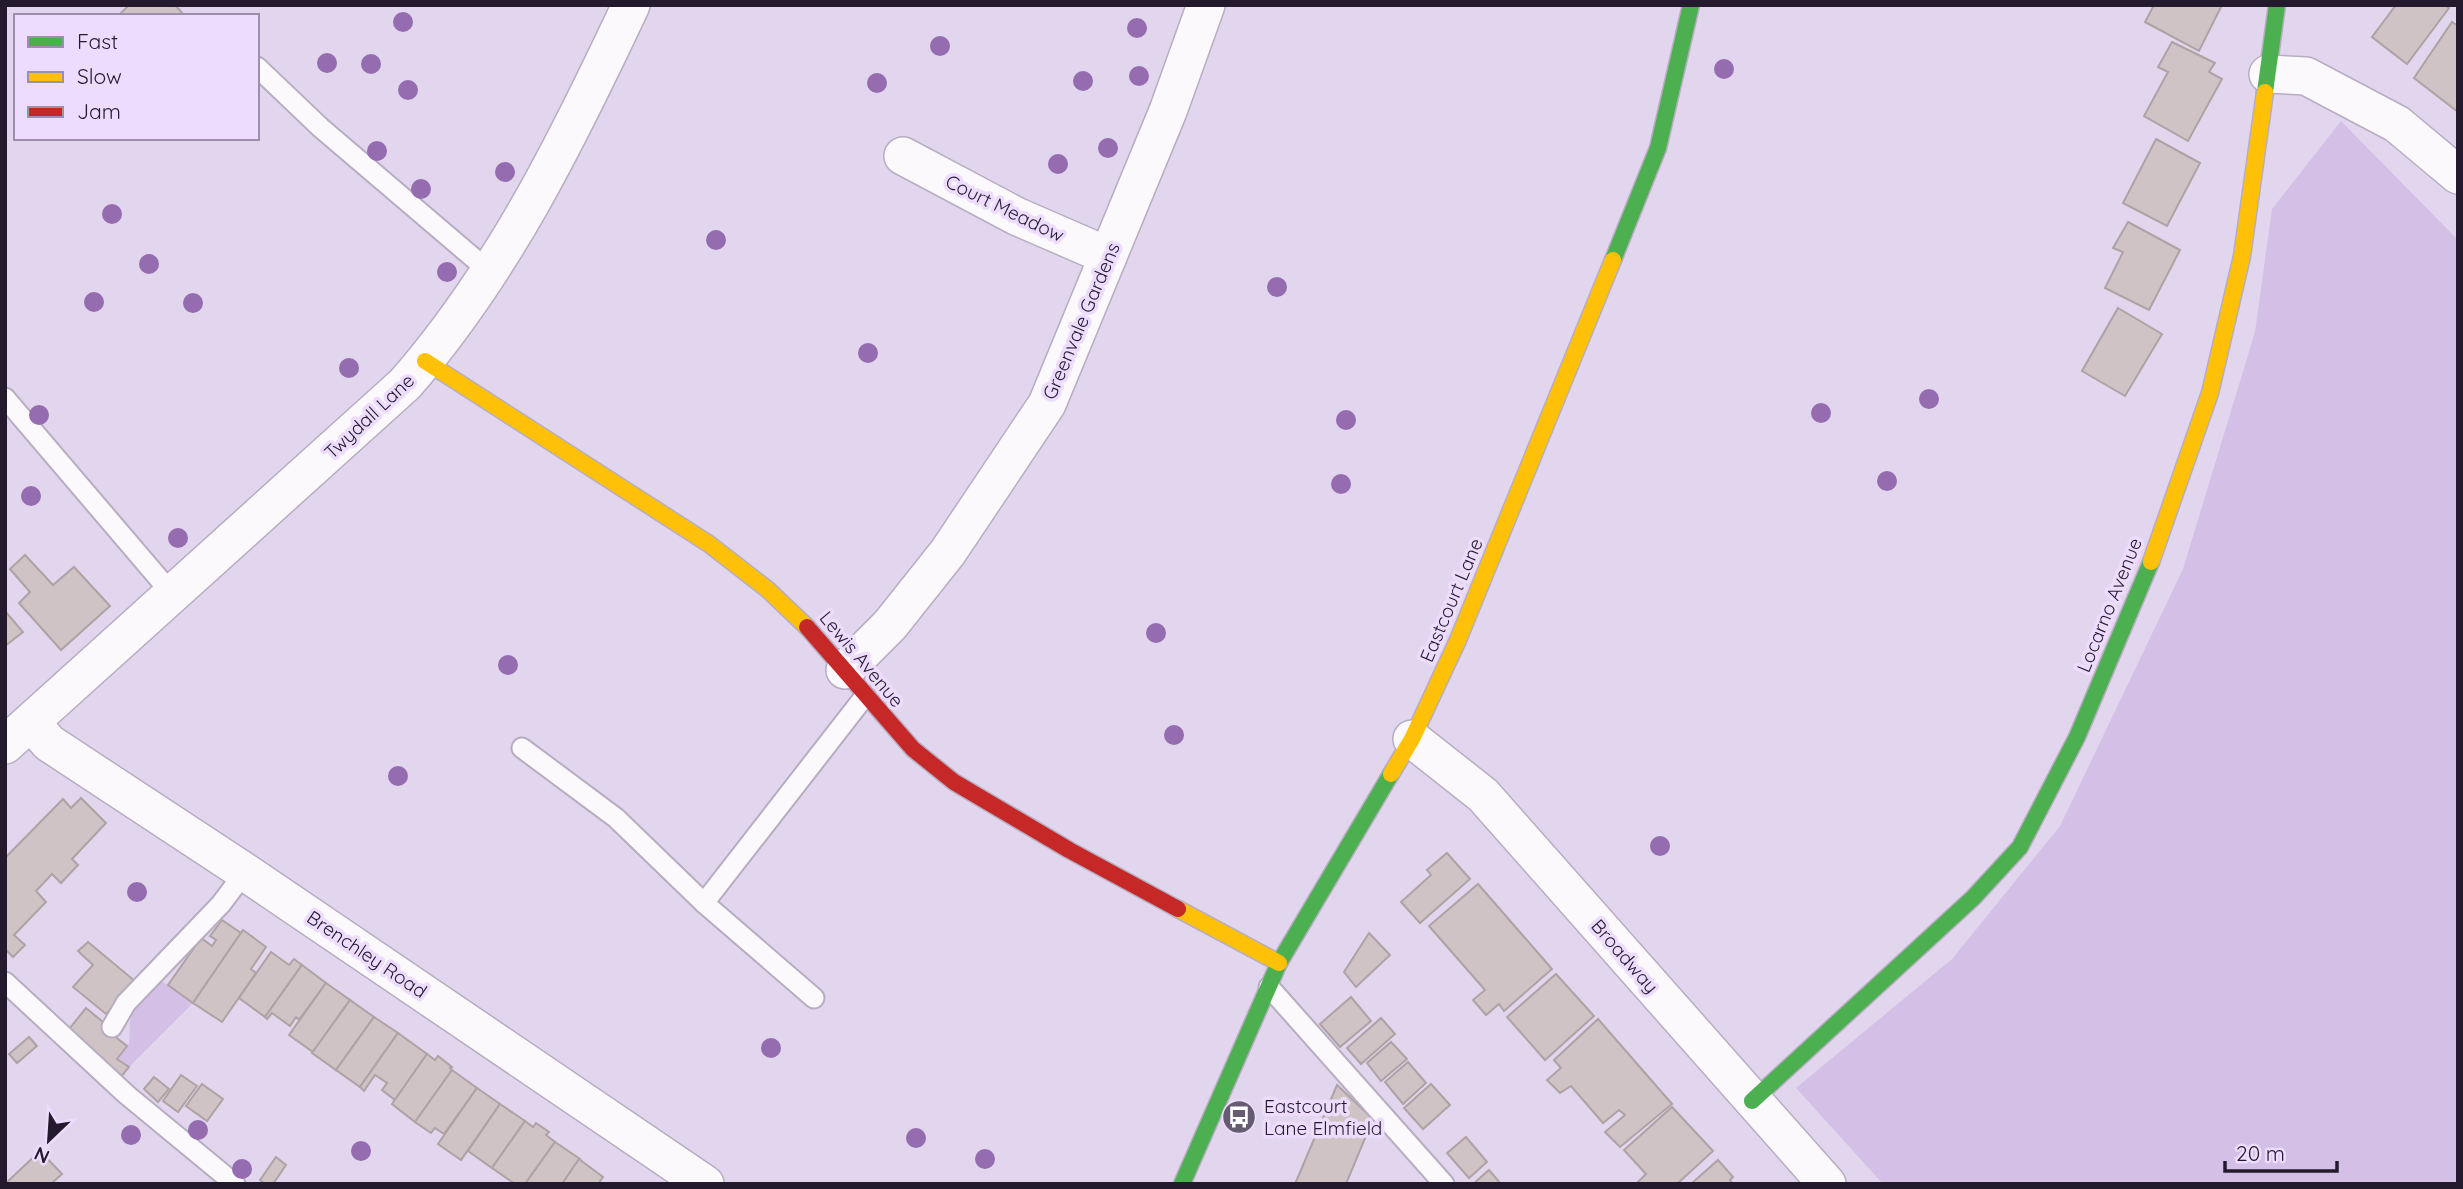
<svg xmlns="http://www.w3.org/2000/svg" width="2463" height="1189" viewBox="0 0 2463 1189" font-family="Quicksand,sans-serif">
<rect width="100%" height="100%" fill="#e2d6ee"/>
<g fill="#d4c0e7">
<polygon points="2341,121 2458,240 2458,1184 1883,1184 1796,1088 1952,959 2060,826 2183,569 2255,332 2272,209"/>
<polygon points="160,980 193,1003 129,1067 117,1059 129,1044 130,1021 134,1010"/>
</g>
<g fill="#d0c3c5" stroke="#afa2a4" stroke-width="2">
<polygon points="129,5 175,5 185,16 118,16"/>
<polygon points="2154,5 2222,5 2199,51 2145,22"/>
<polygon points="2396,5 2445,5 2449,8 2407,64 2372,37"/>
<polygon points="2452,22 2458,26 2458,112 2414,78"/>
<polygon points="2172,42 2215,63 2209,72 2222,79 2188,141 2144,116 2168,72 2158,67"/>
<polygon points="2156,139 2200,163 2167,226 2123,203"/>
<polygon points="2128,222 2180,250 2149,310 2105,288 2123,252 2113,248"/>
<polygon points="2118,308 2162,334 2125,396 2082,371"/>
<polygon points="25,555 53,585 74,567 110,606 61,650 19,603 30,592 10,569"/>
<polygon points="5,611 23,632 5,646"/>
<polygon points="81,798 106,823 72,859 78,865 61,883 52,874 36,891 46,902 14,935 25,945 13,957 5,949 5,858 63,799 71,808"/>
<polygon points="1447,853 1470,879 1420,923 1401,902 1431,875 1427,870"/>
<polygon points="1478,884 1552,969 1504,1011 1499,1004 1486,1015 1473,1000 1485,990 1429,926"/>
<polygon points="222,920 241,933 193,1003 168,985 201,938 212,946 216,940 210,936"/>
<polygon points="243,930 266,947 251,969 256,973 222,1022 193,1003"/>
<polygon points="1369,933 1390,955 1356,987 1344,972"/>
<polygon points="88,942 136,982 106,1014 73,987 93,965 78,951"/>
<polygon points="271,952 289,965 294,959 302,965 265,1017 239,998"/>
<polygon points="302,965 326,983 299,1020 296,1017 290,1026 272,1013 267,1019 265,1017"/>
<polygon points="1556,974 1594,1016 1545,1060 1507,1017"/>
<polygon points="326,983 350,1000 313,1052 289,1035"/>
<polygon points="1351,997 1371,1021 1340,1047 1320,1024"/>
<polygon points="350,1000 374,1017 336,1070 312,1053"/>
<polygon points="86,1008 103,1022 104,1028 127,1046 117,1059 129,1067 120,1078 65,1034"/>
<polygon points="374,1017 398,1033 360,1087 336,1070"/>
<polygon points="1381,1018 1395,1034 1361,1064 1347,1048"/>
<polygon points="1598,1019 1672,1104 1620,1147 1605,1132 1625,1115 1619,1110 1603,1123 1571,1086 1560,1093 1547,1080 1561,1068 1554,1060"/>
<polygon points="398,1033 427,1054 395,1100 382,1090 387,1083 375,1075 364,1091 360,1087"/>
<polygon points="29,1037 37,1046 17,1063 9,1054"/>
<polygon points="1391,1042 1407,1059 1381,1081 1367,1063"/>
<polygon points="427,1054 435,1060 438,1056 452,1067 450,1068 452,1070 415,1122 392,1104"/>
<polygon points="1408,1062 1426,1083 1403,1104 1385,1082"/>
<polygon points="452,1070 477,1088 444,1134 435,1128 431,1133 415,1122"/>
<polygon points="181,1075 197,1086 178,1112 163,1101"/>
<polygon points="154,1077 169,1089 158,1102 144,1089"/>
<polygon points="202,1084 223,1099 207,1121 186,1106"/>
<polygon points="1431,1084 1450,1105 1423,1129 1404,1108"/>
<polygon points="1337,1085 1373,1119 1346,1184 1295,1184"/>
<polygon points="477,1088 500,1104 461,1160 438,1144"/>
<polygon points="500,1104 525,1121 492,1168 468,1151"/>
<polygon points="1672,1107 1713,1151 1677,1184 1636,1184 1646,1174 1624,1150"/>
<polygon points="525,1121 533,1127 536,1123 549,1132 546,1135 555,1142 525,1184 515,1184 492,1168"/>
<polygon points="1466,1137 1487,1162 1469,1178 1447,1153"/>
<polygon points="555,1142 580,1159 562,1184 525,1184"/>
<polygon points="40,1151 62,1174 51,1184 5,1184"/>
<polygon points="276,1157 286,1165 273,1184 265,1184 260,1180"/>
<polygon points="579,1159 603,1177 598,1184 562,1184"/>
<polygon points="1718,1160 1733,1177 1730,1180 1733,1184 1691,1184"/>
<polygon points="1489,1170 1501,1184 1473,1184"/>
</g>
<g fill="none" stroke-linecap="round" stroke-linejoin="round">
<g stroke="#b7adc1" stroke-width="23">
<g id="lane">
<polyline points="257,67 321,128 490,272"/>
<polyline points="5,398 173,595"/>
<polyline points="522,748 616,818 704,903 814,998"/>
<polyline points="704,903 865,696"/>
<polyline points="5,982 127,1095 235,1184"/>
<polyline points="1269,987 1444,1184"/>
<polyline points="112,1027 126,1003 221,904 245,872"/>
</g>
</g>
<g stroke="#b7adc1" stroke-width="40">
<g id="street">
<polyline points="2268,74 2306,76 2397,124 2458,175"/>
<polyline points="903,156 1016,216 1108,256"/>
<polyline points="845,670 890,625 948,552 1047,404 1168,111 1206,5"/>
<polyline points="31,722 49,743 245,872 705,1184"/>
<polyline points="1412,739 1483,795 1827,1184"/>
<path d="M5,745l400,-361c98,-112 163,-245 226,-379"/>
</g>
</g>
<g stroke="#b7adc1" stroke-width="19">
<g id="fast">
<polyline points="2265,92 2277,5"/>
<polyline points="1613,260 1658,148 1691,5"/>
<polyline points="1752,1101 1973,898 2020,847 2077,737 2151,562"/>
<polyline points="1182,1184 1279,963 1391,774"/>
</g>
</g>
<g stroke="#b7adc1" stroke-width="19">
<g id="slow">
<polyline points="425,361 709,544 767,589 807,627"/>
<polyline points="2151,562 2210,393 2242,256 2265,92"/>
<polyline points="1391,774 1412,739 1458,640 1613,260"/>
<polyline points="1178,909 1279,963"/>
</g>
</g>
<g stroke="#b7adc1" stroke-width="19">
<polyline id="jam" points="807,627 913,749 954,782 1069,850 1178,909"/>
</g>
<use href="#lane" stroke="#fbf9fc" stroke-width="19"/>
<use href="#street" stroke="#fbf9fc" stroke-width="37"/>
<use href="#fast" stroke="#4caf50" stroke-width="16"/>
<use href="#slow" stroke="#ffc107" stroke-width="16"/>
<use href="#jam" stroke="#c62828" stroke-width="16"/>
</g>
<g fill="#946caf">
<circle cx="403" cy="22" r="10"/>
<circle cx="1137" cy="28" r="10"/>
<circle cx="940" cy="46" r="10"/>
<circle cx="327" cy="63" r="10"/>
<circle cx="371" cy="64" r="10"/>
<circle cx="1724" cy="69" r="10"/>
<circle cx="1139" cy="76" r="10"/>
<circle cx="1083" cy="81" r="10"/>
<circle cx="877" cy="83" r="10"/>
<circle cx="408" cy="90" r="10"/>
<circle cx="1108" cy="148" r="10"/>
<circle cx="377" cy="151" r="10"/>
<circle cx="1058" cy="164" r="10"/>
<circle cx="505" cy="172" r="10"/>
<circle cx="421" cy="189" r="10"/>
<circle cx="112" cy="214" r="10"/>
<circle cx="716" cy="240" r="10"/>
<circle cx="149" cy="264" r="10"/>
<circle cx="447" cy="272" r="10"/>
<circle cx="1277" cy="287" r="10"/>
<circle cx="94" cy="302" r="10"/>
<circle cx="193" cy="303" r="10"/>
<circle cx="868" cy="353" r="10"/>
<circle cx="349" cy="368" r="10"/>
<circle cx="1929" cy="399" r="10"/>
<circle cx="1821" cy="413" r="10"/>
<circle cx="39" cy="415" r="10"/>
<circle cx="1346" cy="420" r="10"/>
<circle cx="1887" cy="481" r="10"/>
<circle cx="1341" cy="484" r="10"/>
<circle cx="31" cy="496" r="10"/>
<circle cx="178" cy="538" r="10"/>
<circle cx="1156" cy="633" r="10"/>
<circle cx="508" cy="665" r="10"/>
<circle cx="1174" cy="735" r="10"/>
<circle cx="398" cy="776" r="10"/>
<circle cx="1660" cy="846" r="10"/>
<circle cx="137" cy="892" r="10"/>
<circle cx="771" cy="1048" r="10"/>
<circle cx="198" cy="1130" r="10"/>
<circle cx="131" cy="1135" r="10"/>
<circle cx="916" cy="1138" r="10"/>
<circle cx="361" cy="1151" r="10"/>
<circle cx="985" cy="1159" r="10"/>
<circle cx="242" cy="1169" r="10"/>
</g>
<defs>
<g id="bus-disc" transform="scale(1.75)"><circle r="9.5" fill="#665c71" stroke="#eddcfe"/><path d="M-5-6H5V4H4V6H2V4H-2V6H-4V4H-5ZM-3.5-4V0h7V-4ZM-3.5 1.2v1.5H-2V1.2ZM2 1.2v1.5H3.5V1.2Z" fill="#fff"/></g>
</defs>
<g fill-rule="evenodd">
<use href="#bus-disc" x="1239" y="1117"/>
</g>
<g text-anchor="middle" stroke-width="7" stroke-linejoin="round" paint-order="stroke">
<g font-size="19" fill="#241a2e" stroke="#eddcfe">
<text transform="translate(1005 208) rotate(26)" y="7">Court Meadow</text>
<text transform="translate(1081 321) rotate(-67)" y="7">Greenvale Gardens</text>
<text transform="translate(369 416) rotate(-43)" y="7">Twydall Lane</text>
<text transform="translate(1451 600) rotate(-67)" y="7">Eastcourt Lane</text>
<text transform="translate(2109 605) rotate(-68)" y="7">Locarno Avenue</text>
<text transform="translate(862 659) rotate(50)" y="7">Lewis Avenue</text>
<text transform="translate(367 954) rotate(34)" y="7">Brenchley Road</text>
<text transform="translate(1625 956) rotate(49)" y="7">Broadway</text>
</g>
<g font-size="19" fill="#241a2e" stroke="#eddcfe" text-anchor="start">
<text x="1264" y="1113">Eastcourt<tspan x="1264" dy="22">Lane Elmfield</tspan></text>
</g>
</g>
<rect width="2463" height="1189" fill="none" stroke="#241a2e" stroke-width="14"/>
<rect x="14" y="14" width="245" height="126" fill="#eddcfe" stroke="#9d8eab" stroke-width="2"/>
<rect x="28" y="37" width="35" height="10" fill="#4caf50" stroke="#9d8eab" stroke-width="2"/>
<text x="77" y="49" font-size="21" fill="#241a2e">Fast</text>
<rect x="28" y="72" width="35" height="10" fill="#ffc107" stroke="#9d8eab" stroke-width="2"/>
<text x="77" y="84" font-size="21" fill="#241a2e">Slow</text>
<rect x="28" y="107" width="35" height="10" fill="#c62828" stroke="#9d8eab" stroke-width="2"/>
<text x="77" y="119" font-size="21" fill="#241a2e">Jam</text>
<g transform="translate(49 1140) rotate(205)" stroke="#eddcfe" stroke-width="5" paint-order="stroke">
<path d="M0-5L12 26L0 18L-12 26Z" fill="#241a2e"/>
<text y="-10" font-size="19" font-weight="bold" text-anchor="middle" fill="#241a2e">N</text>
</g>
<path d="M2225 1161v10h112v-10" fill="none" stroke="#241a2e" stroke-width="3.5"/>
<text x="2236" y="1161" font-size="21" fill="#241a2e" stroke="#eddcfe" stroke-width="5" paint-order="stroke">20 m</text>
</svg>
